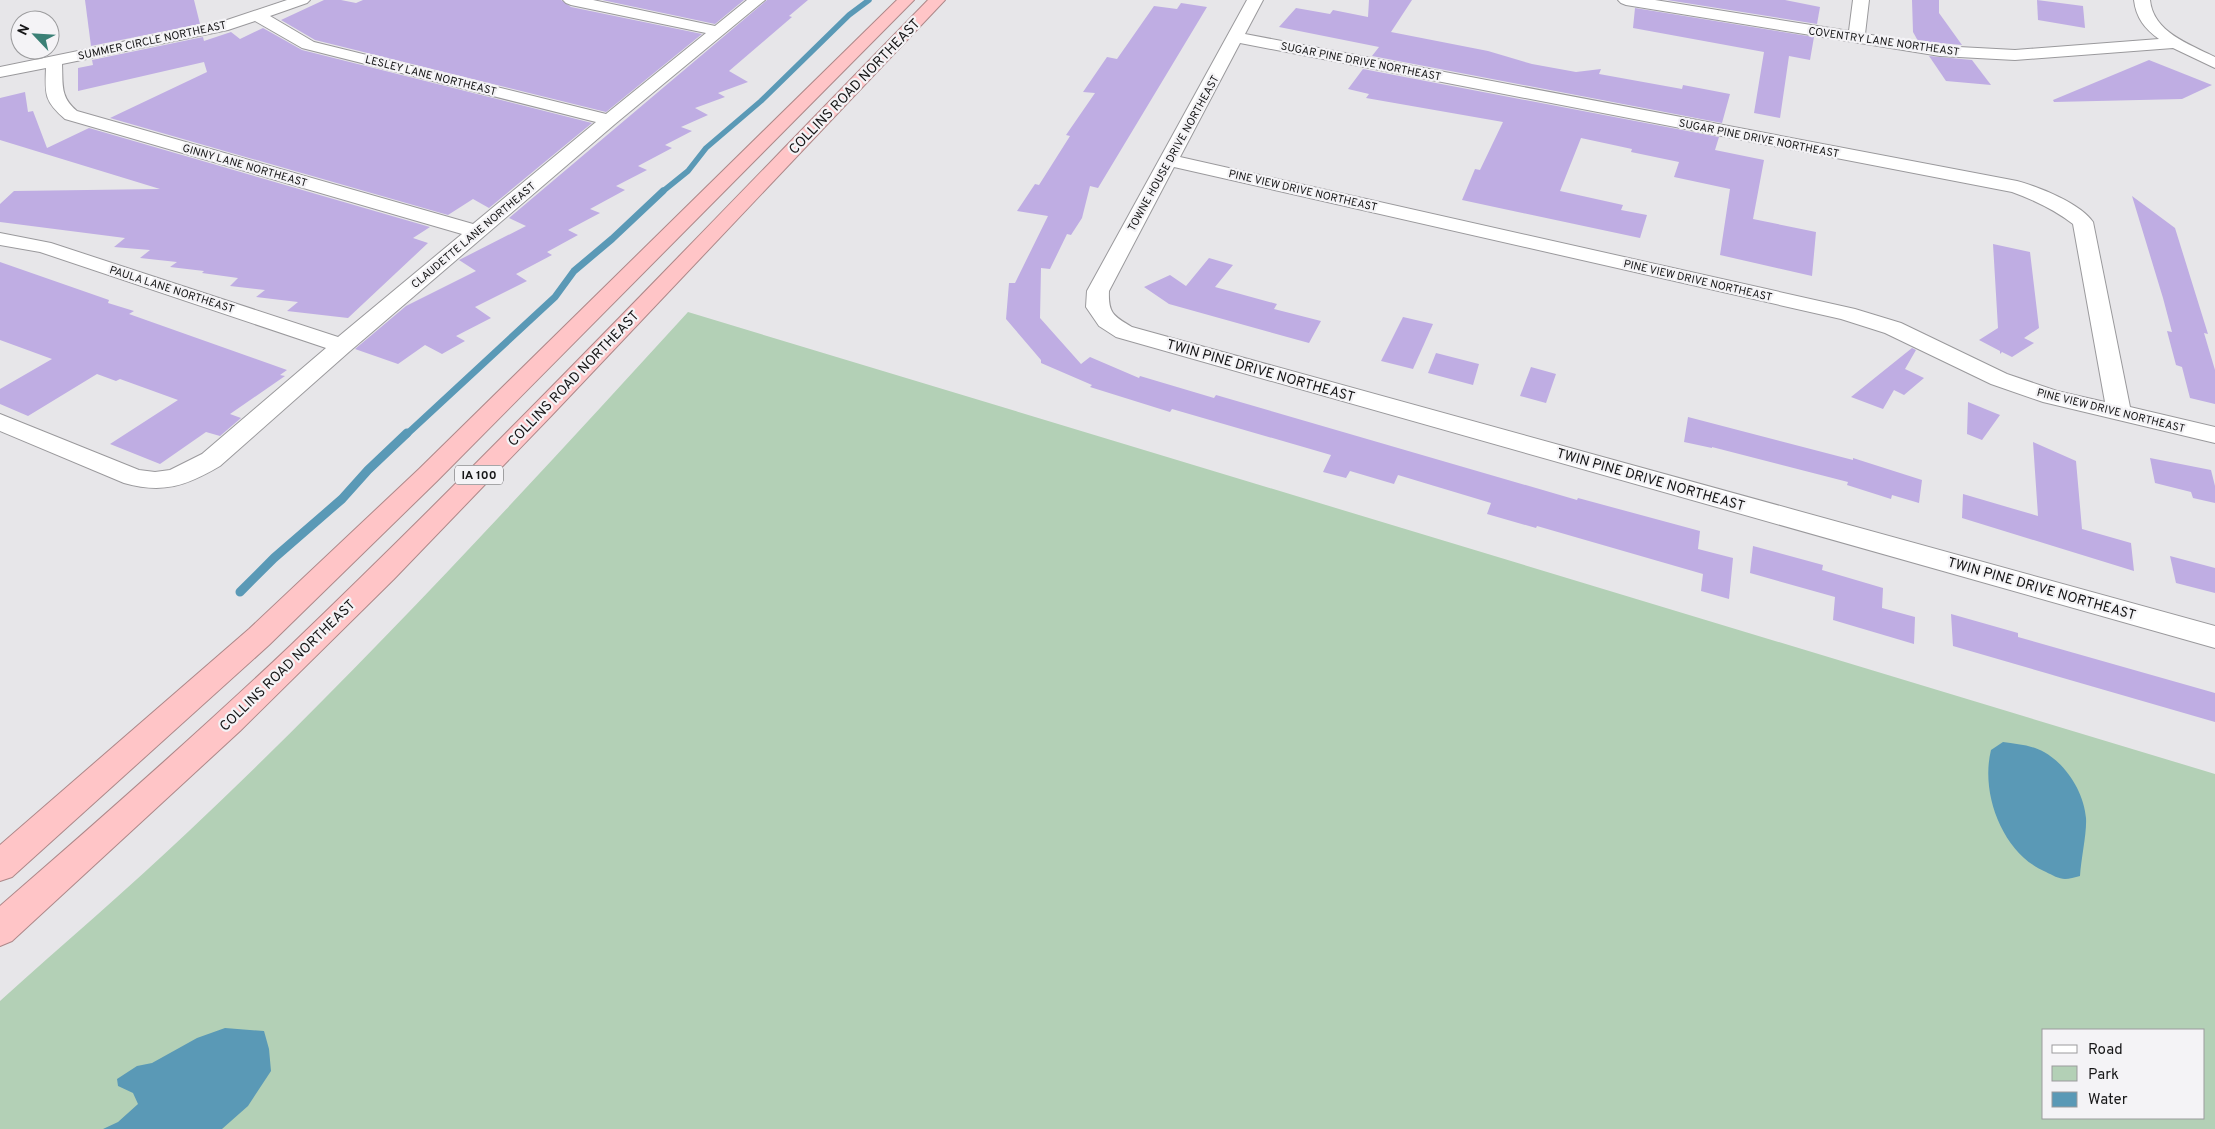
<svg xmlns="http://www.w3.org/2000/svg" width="2215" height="1129" viewBox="0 0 2215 1129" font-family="Overpass,sans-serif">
<rect width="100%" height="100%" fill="#e7e6e9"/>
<path fill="#b3d0b6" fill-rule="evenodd" d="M688,312l1527,462v355h-2215v-128c63,-57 128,-112 189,-170 175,-165 337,-342 499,-519zM2044,1030h160v88h-160z"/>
<g fill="#5a99b6">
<path d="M2003,742c13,2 29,3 41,10 23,13 40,41 42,66 1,15 -5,41 -6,58 -5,1 -11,3 -15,3 -6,0 -13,-4 -19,-7 -43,-18 -66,-78 -55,-122z"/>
<polygon points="225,1028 264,1031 269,1049 271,1071 248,1106 222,1129 103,1129 118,1122 138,1104 133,1093 118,1086 117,1079 137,1066 152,1063 197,1038"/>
</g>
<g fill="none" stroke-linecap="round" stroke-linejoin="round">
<polyline stroke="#5a99b6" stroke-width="5.5" points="662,192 688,171 706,148 761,101 849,15 869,0"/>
<polyline stroke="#5a99b6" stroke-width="7" points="406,435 555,297 574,271 612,239 663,191"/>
<polyline stroke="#5a99b6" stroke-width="9" points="240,592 274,558 342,499 368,470 407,433"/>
</g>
<g fill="#bfade3">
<polygon points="85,0 194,0 200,24 91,46"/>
<polygon points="324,0 341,0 356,3 363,0 561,0 571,7 702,34 606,112 315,40 281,20"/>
<polygon points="602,0 744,0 715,24"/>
<polygon points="767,0 808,0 789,16 792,17 729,71 748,82 718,93 725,97 695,108 708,115 681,127 692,131 665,145 672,148 638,166 647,170 616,186 625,190 590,209 600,213 568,230 578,235 547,252 552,255 516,274 527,281 475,307 491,318 456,336 465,341 442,354 425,345 398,364 355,349 406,306 476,271 459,260 526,226 509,218"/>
<polygon points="1369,0 1412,0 1391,32 1488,51 1532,64 1576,72 1601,69 1599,74 1682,89 1683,85 1730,94 1722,123 1372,56 1379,47 1279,27 1296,8 1330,14 1333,10 1368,17"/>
<polygon points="1667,0 1785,0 1820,7 1817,24"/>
<polygon points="1912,0 1939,0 1939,13 1962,45 1918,41 1913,32"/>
<polygon points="2037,0 2083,6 2085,28 2038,20"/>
<polygon points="1181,3 1207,7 1098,188 1090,186 1082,218 1071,235 1067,234 1050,269 1041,268 1040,318 1081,364 1090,357 1139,378 1140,376 1214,398 1216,395 1577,500 1578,498 1700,531 1698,549 1733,558 1729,599 1701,591 1703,574 1537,526 1536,528 1487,514 1491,503 1398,475 1394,484 1350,471 1346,478 1323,472 1331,455 1172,409 1170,412 1090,387 1092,385 1041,363 1041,360 1006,319 1009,283 1015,283 1048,216 1017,211 1035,184 1039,185 1070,136 1066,135 1095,93 1083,92 1107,57 1117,59 1154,6 1177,9"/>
<polygon points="1635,8 1814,37 1810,60 1789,56 1780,118 1754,113 1764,52 1633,28"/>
<polygon points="263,28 302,50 592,123 489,208 473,199 448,215 110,118 207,72 204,62 78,91 78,68 93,65 92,60 203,37 204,41 231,32 240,39"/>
<polygon points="1929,56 1972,60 1991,85 1946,81"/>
<polygon points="2149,60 2212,85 2182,99 2054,102 2053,100"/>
<polygon points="1363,69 1719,137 1715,150 1764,160 1753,219 1816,232 1812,276 1720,255 1730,189 1674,177 1679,162 1631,152 1632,149 1581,138 1560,191 1623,205 1621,210 1647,215 1640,238 1462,200 1475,169 1480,170 1503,122 1366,98 1369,94 1348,89"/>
<polygon points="25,92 28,112 33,111 47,148 89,128 430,227 413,238 428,243 348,318 287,311 298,302 256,297 265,290 230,286 238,278 202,273 204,271 170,267 177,262 140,258 150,250 114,247 125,238 0,222 0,204 14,191 160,189 0,140 0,98"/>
<polygon points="2132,196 2175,228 2208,334 2204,333 2215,370 2215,404 2190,398 2182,367 2176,365 2167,331 2172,332 2163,298"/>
<polygon points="1993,244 2030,252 2039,328 2024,338 2034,343 2012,357 2002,352 2000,354 2000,351 1979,340 1998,328"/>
<polygon points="1209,258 1233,265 1215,287 1277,304 1274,309 1321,321 1309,343 1169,304 1144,287 1170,275 1186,286"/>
<polygon points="0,262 109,300 108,303 134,311 129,314 287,370 280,375 285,376 230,414 241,418 220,436 206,432 160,464 110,444 178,400 120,379 116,381 97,374 28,416 0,404 0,389 52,359 0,340"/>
<polygon points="1403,317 1433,324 1413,369 1381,361"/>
<polygon points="1912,348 1916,350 1905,369 1924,378 1904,395 1894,390 1883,409 1851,397"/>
<polygon points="1436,353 1479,364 1473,385 1428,373"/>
<polygon points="1531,367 1556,374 1546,403 1520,396"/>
<polygon points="1968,402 2000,415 1982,440 1967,434"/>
<polygon points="1688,417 1853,460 1853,458 1922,480 1919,503 1892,495 1891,499 1847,485 1848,482 1712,447 1712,448 1684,442"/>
<polygon points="2033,442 2076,461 2082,529 2131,543 2134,571 1962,518 1963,494 2038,516"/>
<polygon points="2150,458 2211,470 2215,486 2215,503 2193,498 2191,492 2155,483"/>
<polygon points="1753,546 1823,565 1822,570 1883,588 1882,608 1915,617 1914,644 1833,620 1835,597 1750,573"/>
<polygon points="2170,556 2215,568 2215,593 2176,583"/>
<polygon points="1951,614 2018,633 2018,637 2215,693 2215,722 1953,646"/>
</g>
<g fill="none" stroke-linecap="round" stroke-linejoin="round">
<g stroke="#9a999c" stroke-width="2">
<g id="street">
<path d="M287,0h23l-3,3 -37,13 44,26 292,72 100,-81 -135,-28 -5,-2 -3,-3h30l122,26 32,-26h18l-150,124 -265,227 -130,115c-34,20 -57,28 -96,17l-124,-52v-17l139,56 16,2 15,-2 32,-16 124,-106 -286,-96 -40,-7v-12l51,10 287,94 124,-103 -397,-115c-21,-18 -20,-25 -19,-51l-46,9v-10l224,-46zM255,21l47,27 294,74 -123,102 -396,-113c-17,-14 -14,-26 -15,-47l166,-34z"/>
<path d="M1247,0h16l-18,34 772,147c22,6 63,22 76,41l37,185 85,20v16l-172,-41 -52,-18 -106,-51 -44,-14 -667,-152 -65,124c-1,23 5,25 23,36l1083,299v22l-1099,-311 -17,-11 -13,-19 1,-16zM1240,43l772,149c22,8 43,18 61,32l32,178 -48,-11 -50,-17 -106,-51 -46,-14 -675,-152z"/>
<path d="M1618,0h37l194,31 4,-31h16l-4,34 75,12 75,4 144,-11c-14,-10 -23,-21 -25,-39h16c3,32 39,44 65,57v11l-42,-20 -158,12 -75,-4 -314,-51 -5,-2z"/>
</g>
</g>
<g stroke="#ad8889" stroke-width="2">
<g id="highway">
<polygon points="897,0 914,0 437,481 269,645 12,877 0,881 0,845 249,629 419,469"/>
<path d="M928,0h17l-393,415 -158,164 -154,152 -228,210 -12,5v-40c98,-85 196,-171 291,-261 218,-209 426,-429 637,-645z"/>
</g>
</g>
<use href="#street" fill="#fff" fill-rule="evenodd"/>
<use href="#highway" fill="#ffc5c7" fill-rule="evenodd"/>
</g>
<g text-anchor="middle" stroke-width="4.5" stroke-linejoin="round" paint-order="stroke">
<g font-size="11" fill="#161617" stroke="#f4f3f6">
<text transform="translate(152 40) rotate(-12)" y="4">SUMMER CIRCLE NORTHEAST</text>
<text transform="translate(1884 41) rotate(8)" y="4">COVENTRY LANE NORTHEAST</text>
<text transform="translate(1361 61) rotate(11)" y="4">SUGAR PINE DRIVE NORTHEAST</text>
<text transform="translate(431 75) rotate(14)" y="4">LESLEY LANE NORTHEAST</text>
<text transform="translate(1759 138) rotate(11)" y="4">SUGAR PINE DRIVE NORTHEAST</text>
<text transform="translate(1173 153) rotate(-61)" y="4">TOWNE HOUSE DRIVE NORTHEAST</text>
<text transform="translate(245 165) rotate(16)" y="4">GINNY LANE NORTHEAST</text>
<text transform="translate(1303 190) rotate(13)" y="4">PINE VIEW DRIVE NORTHEAST</text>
<text transform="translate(473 235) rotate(-40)" y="4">CLAUDETTE LANE NORTHEAST</text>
<text transform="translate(1698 280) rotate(13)" y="4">PINE VIEW DRIVE NORTHEAST</text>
<text transform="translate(172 289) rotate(18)" y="4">PAULA LANE NORTHEAST</text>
<text transform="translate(2111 410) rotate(14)" y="4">PINE VIEW DRIVE NORTHEAST</text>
</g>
<rect fill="#f4f3f6" stroke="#59585a" stroke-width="1" x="455" y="465.5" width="48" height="19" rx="4"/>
<g font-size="12" font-weight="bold" fill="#161617">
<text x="479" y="479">IA 100</text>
</g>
<g font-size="14" fill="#161617" stroke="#f4f3f6">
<text transform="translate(854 86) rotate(-46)" y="5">COLLINS ROAD NORTHEAST</text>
<text transform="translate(1261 370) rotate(16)" y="5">TWIN PINE DRIVE NORTHEAST</text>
<text transform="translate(573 378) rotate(-46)" y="5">COLLINS ROAD NORTHEAST</text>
<text transform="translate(1651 479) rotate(16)" y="5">TWIN PINE DRIVE NORTHEAST</text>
<text transform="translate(2042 588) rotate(16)" y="5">TWIN PINE DRIVE NORTHEAST</text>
<text transform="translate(287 665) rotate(-44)" y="5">COLLINS ROAD NORTHEAST</text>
</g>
</g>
<rect x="2042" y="1029" width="162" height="90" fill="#f4f3f6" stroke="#9b9b9d"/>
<rect x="2052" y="1045" width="25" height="8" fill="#ffffff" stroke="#9b9b9d"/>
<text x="2088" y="1054" font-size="15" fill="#161617">Road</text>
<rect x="2052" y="1066" width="25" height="15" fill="#b3d0b6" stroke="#9b9b9d"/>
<text x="2088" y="1079" font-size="15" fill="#161617">Park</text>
<rect x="2052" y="1092" width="25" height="15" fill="#5a99b6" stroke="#9b9b9d"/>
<text x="2088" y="1104" font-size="15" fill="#161617">Water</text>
<g transform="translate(35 35) rotate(295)"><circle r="24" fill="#f4f3f6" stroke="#9b9b9d"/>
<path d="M0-4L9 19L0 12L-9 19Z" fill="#3b8076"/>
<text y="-8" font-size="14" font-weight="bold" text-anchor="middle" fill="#161617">N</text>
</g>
</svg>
